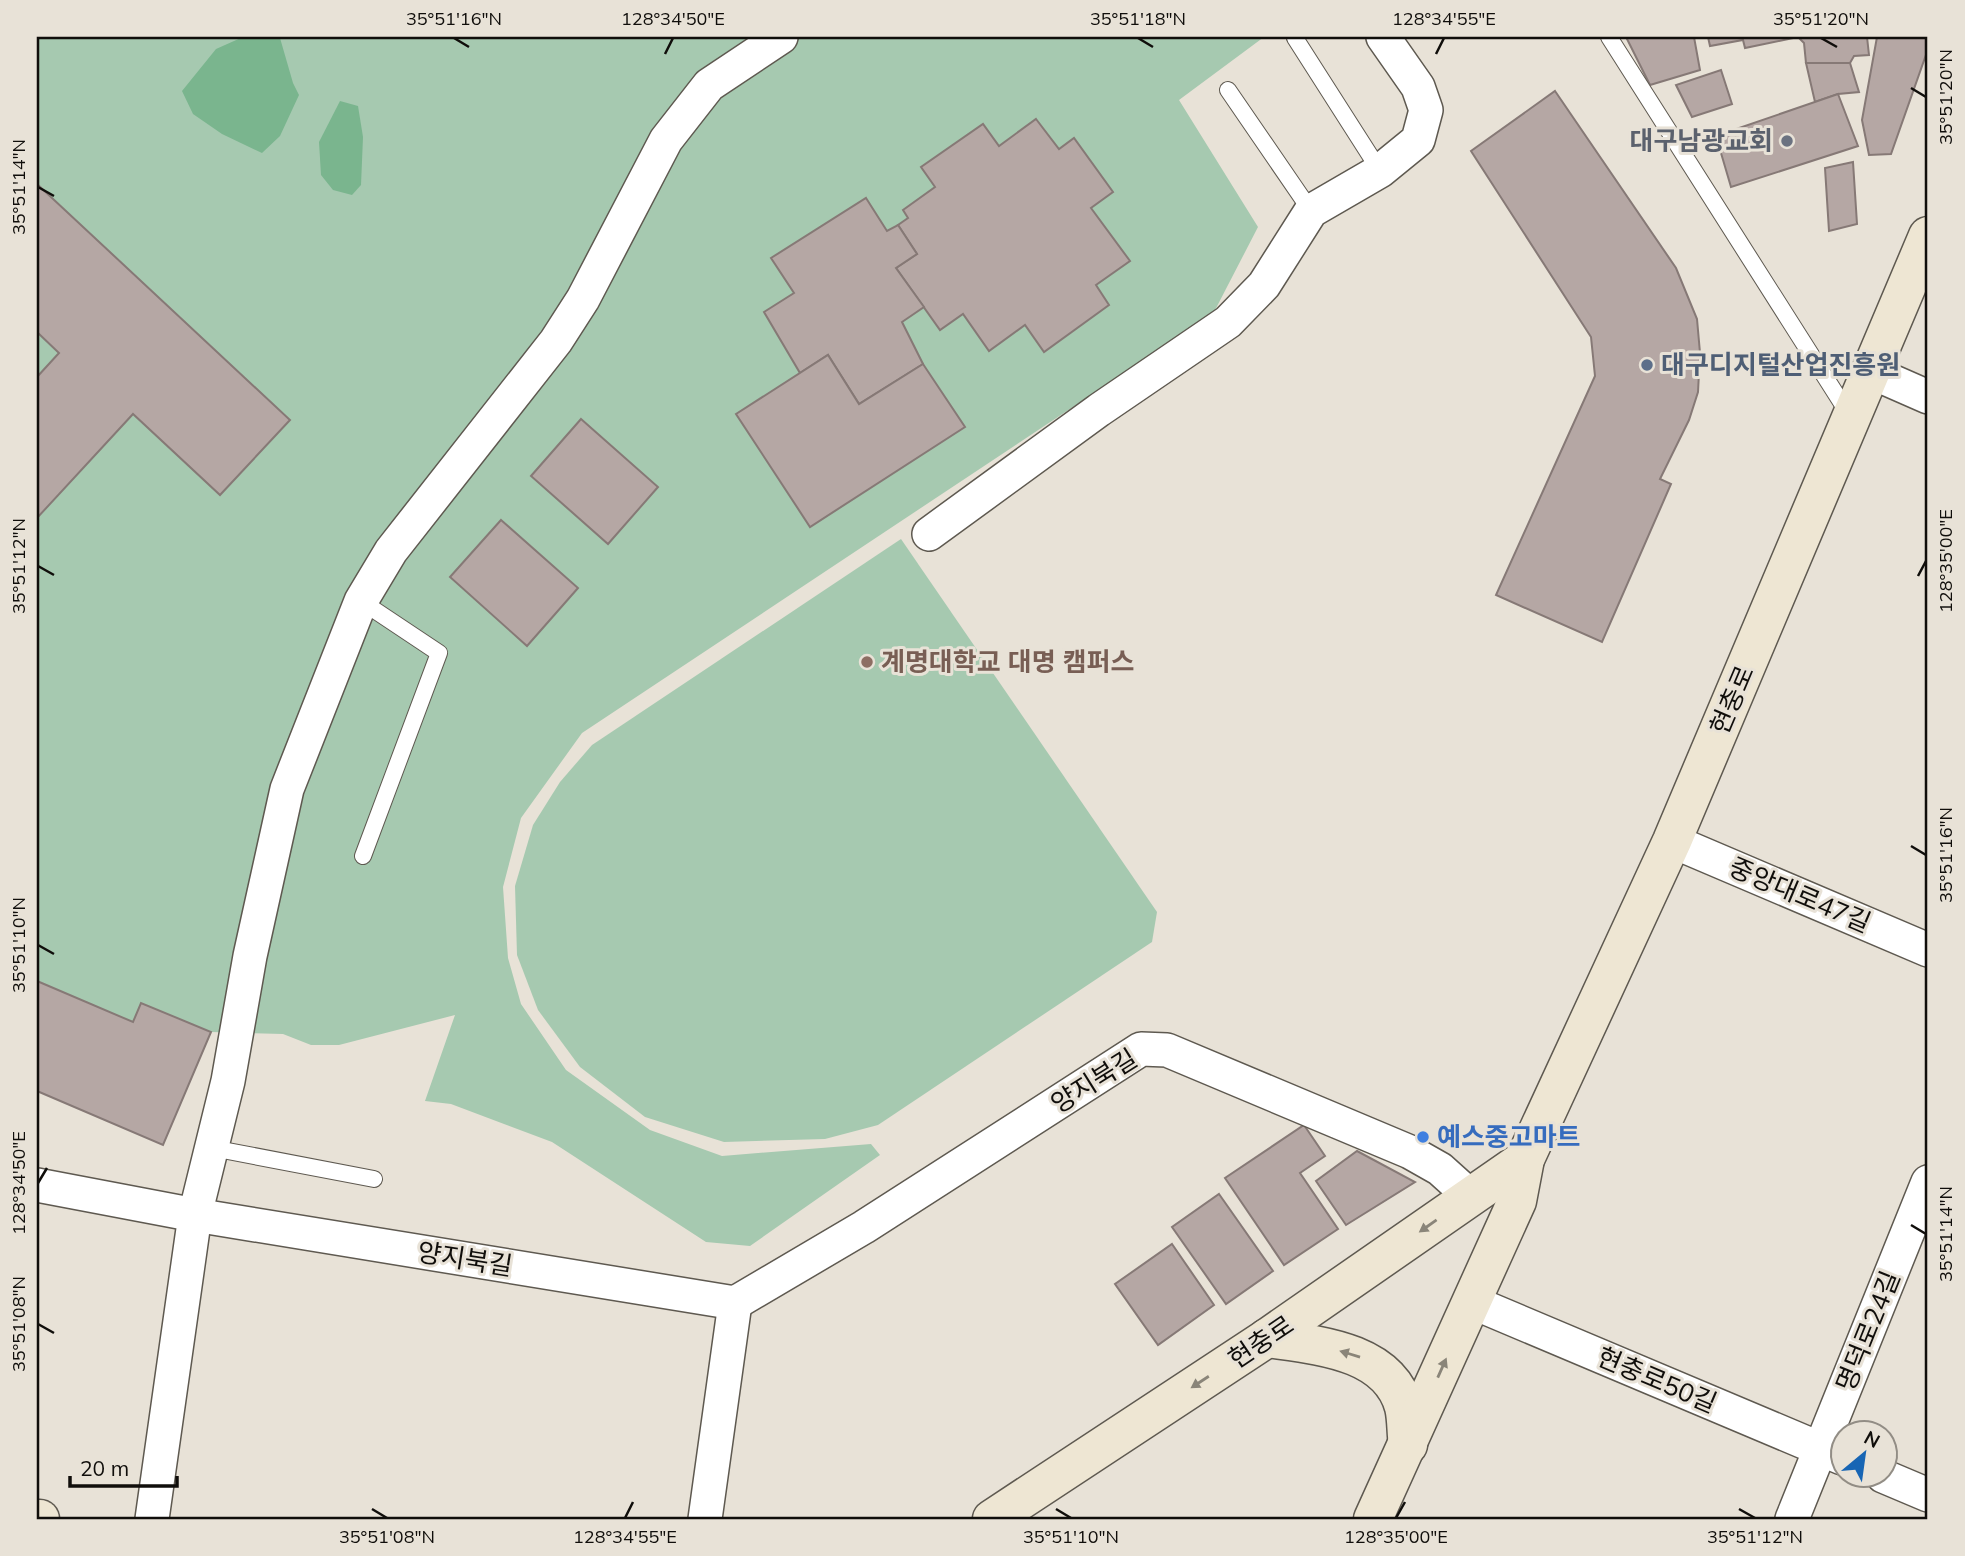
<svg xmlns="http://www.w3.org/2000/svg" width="1965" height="1556" viewBox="0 0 1965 1556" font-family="Mulish,'Noto Sans KR',sans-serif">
<rect width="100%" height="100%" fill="#e8e2d7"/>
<g fill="#a6c9b0">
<polygon points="37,37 1264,37 1179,100 1258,227 1213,314 582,733 521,818 503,887 508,958 521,1004 566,1070 650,1130 722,1156 871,1144 880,1155 750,1246 706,1242 552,1142 451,1104 425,1101 455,1015 339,1045 311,1045 283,1034 211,1032 141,1003 133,1022 37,981"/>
<polygon points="901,539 1157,912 1152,942 878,1125 825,1139 724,1142 645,1117 580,1067 538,1010 517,955 515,886 533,825 560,782 592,745"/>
</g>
<g fill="#7ab58e">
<polygon points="243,37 280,38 293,83 299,95 280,136 262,153 222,134 193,114 182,91 216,49"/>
<polygon points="340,101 358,106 363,137 361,185 352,195 333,190 321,175 319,142"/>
</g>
<g fill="#b5a7a4" stroke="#867976" stroke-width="2">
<polygon points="1626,37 1694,37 1700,70 1650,85"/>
<polygon points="1708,37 1798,37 1745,48 1743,40 1710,46"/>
<polygon points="1798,37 1867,37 1869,55 1854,56 1850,63 1806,63 1804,43"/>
<polygon points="1877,37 1928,37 1928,49 1891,154 1869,155 1862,120"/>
<polygon points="1806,63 1850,63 1859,92 1838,94 1815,102"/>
<polygon points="1721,70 1732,104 1692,117 1676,85"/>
<polygon points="1555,91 1676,268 1697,319 1700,353 1698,392 1689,420 1660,479 1671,484 1602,642 1496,595 1595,376 1591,337 1471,151"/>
<polygon points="1838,94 1858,146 1731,187 1716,136"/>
<polygon points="1036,119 1059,149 1074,138 1113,192 1091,208 1130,261 1096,285 1109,305 1044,352 1025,325 989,351 963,314 940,330 896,268 917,254 898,225 908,218 903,210 935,187 921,167 983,124 999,146"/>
<polygon points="1853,162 1857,224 1829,231 1825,168"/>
<polygon points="37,184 290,420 220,495 133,414 37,518 37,377 59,353 37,332"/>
<polygon points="866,198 887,231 898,225 917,254 896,268 924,307 902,322 923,364 859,404 828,355 800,373 764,312 794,293 771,258"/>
<polygon points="828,355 859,404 923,364 965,427 810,527 736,414"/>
<polygon points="581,419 658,487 608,544 531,476"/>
<polygon points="501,520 578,588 527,646 450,577"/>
<polygon points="37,981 133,1022 141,1003 211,1032 163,1145 37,1091"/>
<polygon points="1304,1125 1325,1156 1300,1173 1338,1229 1284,1265 1225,1178"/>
<polygon points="1357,1151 1415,1182 1346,1225 1316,1181"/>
<polygon points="1219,1194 1273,1271 1226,1304 1172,1227"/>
<polygon points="1172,1244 1214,1305 1158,1345 1115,1284"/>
</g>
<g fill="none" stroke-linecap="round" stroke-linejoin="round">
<g stroke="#5e5950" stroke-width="18">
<g id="lane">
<polyline points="1609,37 1850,416"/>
<polyline points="1295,38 1380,171"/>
<polyline points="1228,90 1311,211"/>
<polyline points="361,601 439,653 363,856"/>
<polyline points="212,1148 374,1179"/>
</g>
</g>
<g stroke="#5e5950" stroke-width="36">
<g id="street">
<polyline points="1871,372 1928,397"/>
<polyline points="929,534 1099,410 1228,322 1264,285 1311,211 1380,171 1418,140 1426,110 1418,87 1383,37"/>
<polyline points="1672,841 1928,950"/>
<polyline points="37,1185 195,1215 735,1303 864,1227 1141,1049 1167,1050 1410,1152 1440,1169 1470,1196"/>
<polyline points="1472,1302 1842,1458"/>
<polyline points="1883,1476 1928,1495"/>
<polyline points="152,1519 195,1215 228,1081 250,956 287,789 361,601 391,551 556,341 583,299 666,140 709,85 781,37"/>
<polyline points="705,1519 735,1303"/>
<polyline points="1792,1519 1928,1182"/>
</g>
</g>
<g stroke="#5e5950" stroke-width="41">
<g id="secondary">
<path d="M1267,1338c49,7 122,12 137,69 3,12 2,26 4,38"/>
<polyline points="37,1519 40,1519"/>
<polyline points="992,1519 1267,1338 1525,1159"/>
<polyline points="1373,1519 1517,1201 1525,1159 1672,841 1928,236"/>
</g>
</g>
<use href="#lane" stroke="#fff" stroke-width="16"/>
<use href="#street" stroke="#fff" stroke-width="33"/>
<use href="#secondary" stroke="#eee6d3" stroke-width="38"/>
</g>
<defs><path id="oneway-solid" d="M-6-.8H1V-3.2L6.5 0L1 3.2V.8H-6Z" transform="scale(1.75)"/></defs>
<g fill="#8a8579">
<use href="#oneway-solid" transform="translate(1428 1226) rotate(145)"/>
<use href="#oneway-solid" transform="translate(1350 1354) rotate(-163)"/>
<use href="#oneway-solid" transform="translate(1442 1368) rotate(-66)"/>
<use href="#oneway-solid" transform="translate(1200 1382) rotate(147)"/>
</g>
<path fill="none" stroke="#100e0b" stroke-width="2.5" d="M454,38l15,9M1138,38l15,9M1821,38l16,9M665,54l8,-16M1436,54l8,-16M1911,88l15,9M38,187l16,9M38,566l16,9M1918,576l8,-15M1911,846l15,9M38,945l16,9M38,1183l9,-15M1911,1225l15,9M38,1324l16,9M372,1509l15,9M1056,1509l15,9M1739,1509l16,9M625,1518l8,-16M1396,1518l9,-16"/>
<circle fill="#6b7280" stroke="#e8e2d7" stroke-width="2.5" cx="1787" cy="141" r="7"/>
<circle fill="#5c6f8a" stroke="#e8e2d7" stroke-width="2.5" cx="1647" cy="365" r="7"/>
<circle fill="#8d6e63" stroke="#e8e2d7" stroke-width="2.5" cx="867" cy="662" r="7"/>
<circle fill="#3f7fe0" stroke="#e8e2d7" stroke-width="2.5" cx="1423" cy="1137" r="7"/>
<g text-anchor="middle" stroke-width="6" stroke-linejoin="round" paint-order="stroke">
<g font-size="26" font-weight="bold" fill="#5b616d" stroke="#e8e2d7" text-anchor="end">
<text x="1773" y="150">대구남광교회</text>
</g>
<g font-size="26" font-weight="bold" fill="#4e5e75" stroke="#e8e2d7" text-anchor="start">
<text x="1661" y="374">대구디지털산업진흥원</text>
</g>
<g font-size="26" font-weight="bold" fill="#785e54" stroke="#e8e2d7" text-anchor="start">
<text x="881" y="671">계명대학교 대명 캠퍼스</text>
</g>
<g font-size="26" fill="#100e0b" stroke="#e8e2d7">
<text transform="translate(1732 700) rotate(-67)" y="9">현충로</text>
<text transform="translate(1800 895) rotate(23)" y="9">중앙대로47길</text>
<text transform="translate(1094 1081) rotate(-32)" y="9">양지북길</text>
<text transform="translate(465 1259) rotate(9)" y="9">양지북길</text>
<text transform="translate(1868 1331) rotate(-68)" y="9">명덕로24길</text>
<text transform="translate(1261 1342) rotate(-34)" y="9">현충로</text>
<text transform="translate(1657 1380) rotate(23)" y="9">현충로50길</text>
</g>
<g font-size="26" font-weight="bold" fill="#366cbe" stroke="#e8e2d7" text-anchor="start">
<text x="1437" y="1146">예스중고마트</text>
</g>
</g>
<rect width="1965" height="1556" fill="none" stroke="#e8e2d7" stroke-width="77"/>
<g transform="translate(1864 1454) rotate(29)"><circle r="33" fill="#e8e2d7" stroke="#928d85" stroke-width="2"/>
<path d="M0-5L12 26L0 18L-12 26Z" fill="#1765b4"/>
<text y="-10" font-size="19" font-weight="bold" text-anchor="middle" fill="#100e0b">N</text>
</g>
<path d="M70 1476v10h107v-10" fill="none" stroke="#100e0b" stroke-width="3.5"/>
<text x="80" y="1476" font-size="21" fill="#100e0b" stroke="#e8e2d7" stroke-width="5" paint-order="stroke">20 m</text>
<rect x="38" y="38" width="1888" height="1480" fill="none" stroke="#100e0b" stroke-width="2.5"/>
<g font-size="18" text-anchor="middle" fill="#100e0b">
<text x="454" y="25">35°51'16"N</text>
<text x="673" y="25">128°34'50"E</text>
<text x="1138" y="25">35°51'18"N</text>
<text x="1444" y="25">128°34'55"E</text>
<text x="1821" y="25">35°51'20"N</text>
<text transform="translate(1946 97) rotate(-90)" y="6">35°51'20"N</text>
<text transform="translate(19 187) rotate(-90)" y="6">35°51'14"N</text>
<text transform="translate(1946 561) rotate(-90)" y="6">128°35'00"E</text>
<text transform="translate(19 566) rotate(-90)" y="6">35°51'12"N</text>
<text transform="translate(1946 855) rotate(-90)" y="6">35°51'16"N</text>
<text transform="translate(19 945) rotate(-90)" y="6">35°51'10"N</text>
<text transform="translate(19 1183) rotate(-90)" y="6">128°34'50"E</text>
<text transform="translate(1946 1234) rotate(-90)" y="6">35°51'14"N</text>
<text transform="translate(19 1324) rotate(-90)" y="6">35°51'08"N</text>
<text x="387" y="1543">35°51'08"N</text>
<text x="625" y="1543">128°34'55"E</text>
<text x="1071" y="1543">35°51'10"N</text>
<text x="1396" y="1543">128°35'00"E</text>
<text x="1755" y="1543">35°51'12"N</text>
</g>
</svg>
